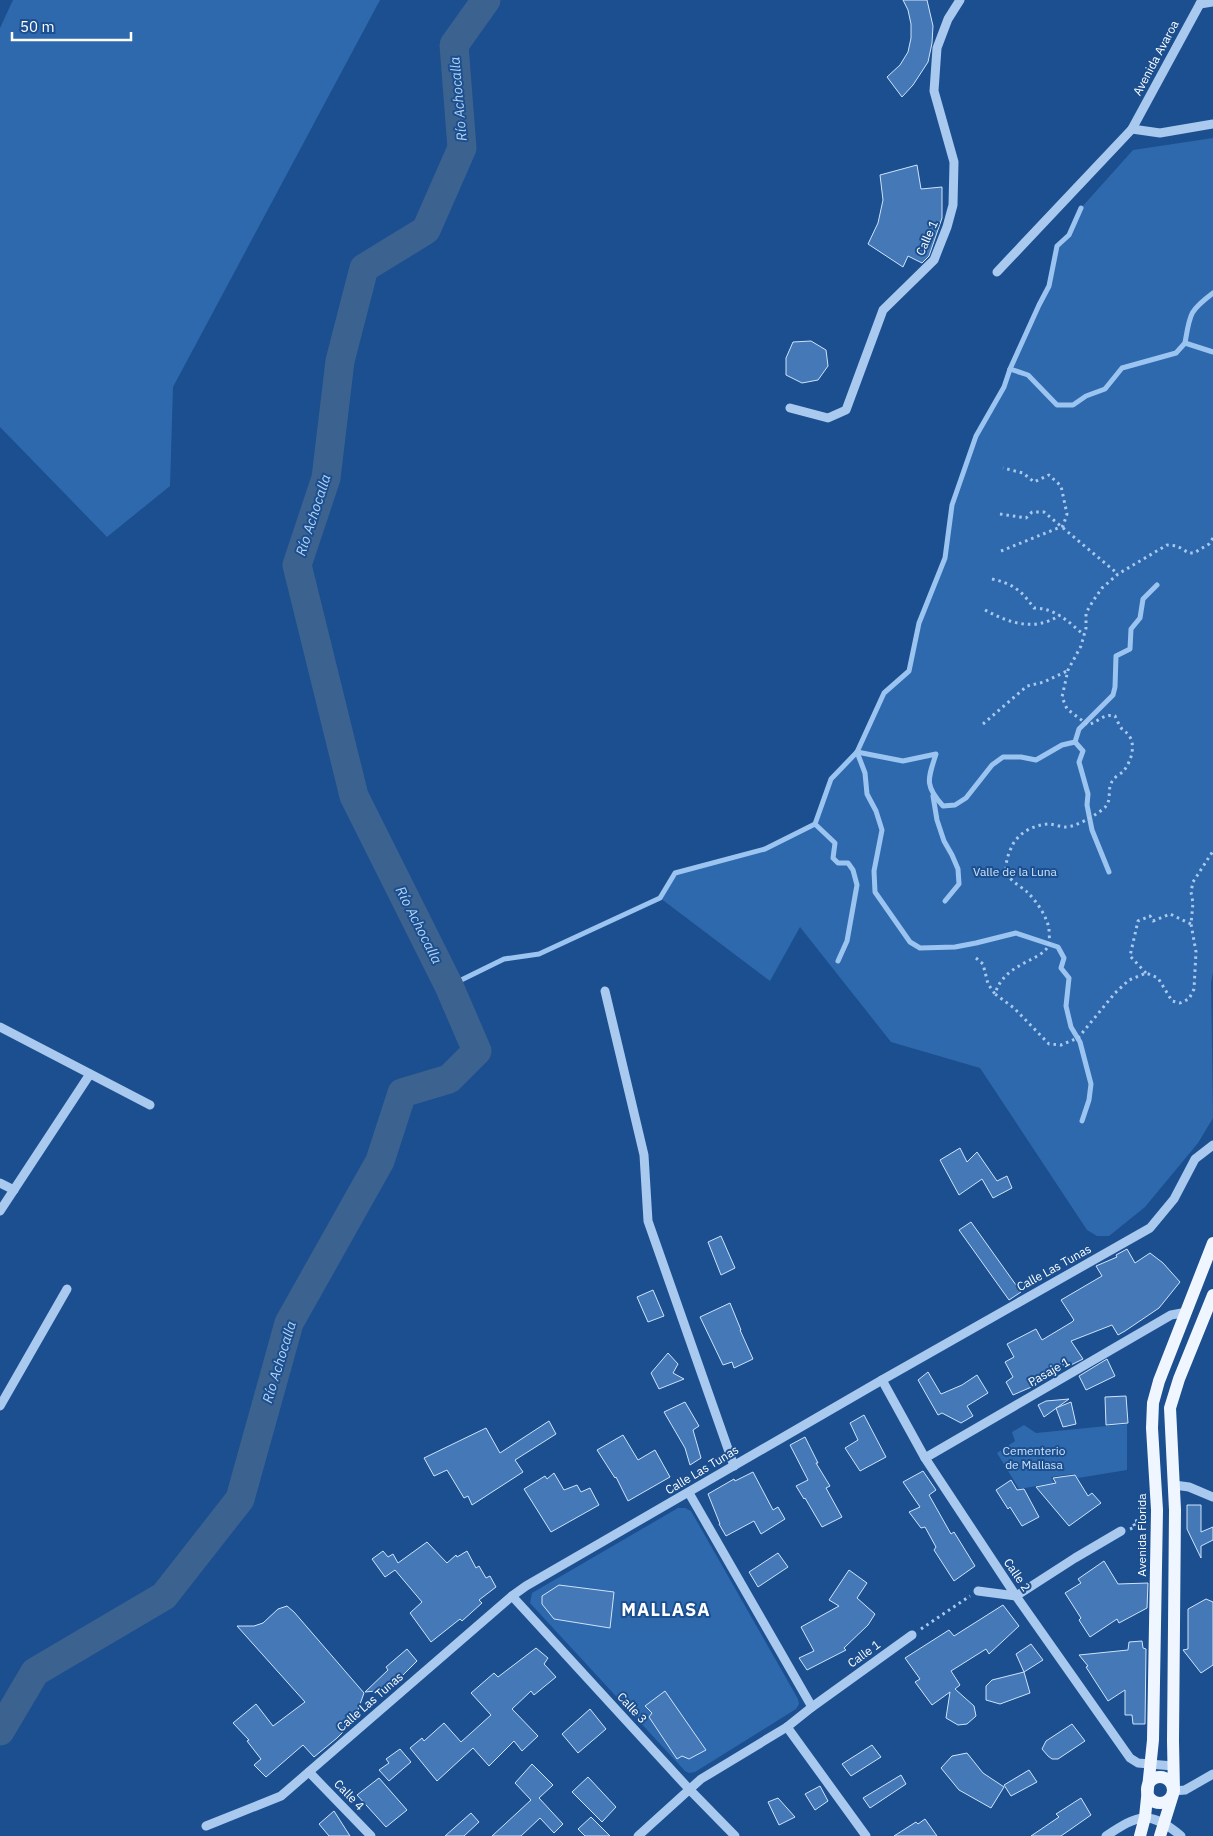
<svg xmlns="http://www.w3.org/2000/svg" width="1213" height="1836" viewBox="0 0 1213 1836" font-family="'IBM Plex Sans',sans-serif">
<rect width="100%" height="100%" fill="#1b4f8f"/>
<g fill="#2e69ad">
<polygon points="13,0 380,0 173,387 170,486 107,537 0,427 0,28"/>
<polygon points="1213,138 1213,972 1211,983 1213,1118 1198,1143 1145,1207 1109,1236 1097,1236 1087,1230 980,1068 891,1042 800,927 770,981 660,898 675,873 765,849 815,824 831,779 857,752 884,693 909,671 919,623 945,558 952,505 976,436 1004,387 1010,369 1039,305 1049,286 1057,246 1069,235 1081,208 1133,150"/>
<polygon points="1127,1424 1127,1470 1078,1478 1074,1474 1051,1477 1054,1483 1019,1489 997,1453 1015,1441 1012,1432 1024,1425 1036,1433"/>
<polygon points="678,1508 685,1508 691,1511 798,1699 799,1704 796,1709 695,1772 689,1773 685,1771 530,1603 532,1593"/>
</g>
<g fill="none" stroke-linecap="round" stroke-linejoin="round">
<g stroke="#9cc4f0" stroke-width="5">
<path d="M1185,343c5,-29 4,-32 28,-50"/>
<polyline points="1010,369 1039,305 1049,286 1057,246 1069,235 1081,208"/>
<polyline points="1075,742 1083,751 1079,762 1088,794 1087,805 1092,830 1109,872"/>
<polyline points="857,752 865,773 867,794 876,811 882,830 874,871 875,892 910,942 920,948 955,947 976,943 1016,933 1058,947 1064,958 1061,968 1069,978 1066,1006 1071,1027 1080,1042 1091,1084 1089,1100 1082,1121"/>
<path d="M857,752l46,9 33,-7c-8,25 -12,31 7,52l12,-1 11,-7 26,-33 11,-8h18l15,3 26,-15 13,-3 4,-13 34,-34 2,-8 1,-31 14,-7 1,-20 9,-11 3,-19 14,-14"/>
<polyline points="933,796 937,820 944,841 952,855 958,869 959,884 945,901"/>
<polyline points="815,824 835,843 833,858 838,863 848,863 853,870 857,885 847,941 838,961"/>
<polyline points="449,986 504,959 539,954 660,898 675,873 765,849 815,824 831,779 857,752 884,693 909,671 919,623 945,558 952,505 976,436 1004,387 1010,369 1028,375 1057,405 1073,405 1086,396 1105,389 1122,368 1176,353 1185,343 1213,352"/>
</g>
<polyline stroke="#3c6290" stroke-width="29" points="0,1731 35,1672 164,1596 240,1499 289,1323 380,1161 402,1093 449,1079 477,1051 449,986 354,796 297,565 326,478 340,361 364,268 426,230 462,148 454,45 486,0"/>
</g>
<g fill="#4478b7" stroke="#cfe3fa">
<polygon points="903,0 927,0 933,26 932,43 928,62 913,85 902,97 887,77 900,65 908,52 911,38 911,24 908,10"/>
<polygon points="917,165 921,189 942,187 942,218 929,256 922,263 908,256 903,267 868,244 878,223 883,200 880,175"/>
<polygon points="811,341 826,350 828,366 818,380 802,383 786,375 786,358 793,342"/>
<polygon points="960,1148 967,1162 977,1152 997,1181 1007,1176 1012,1188 993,1198 982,1179 959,1195 940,1160"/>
<polygon points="971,1222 1021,1292 1009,1300 959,1230"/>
<polygon points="721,1236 735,1268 721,1275 708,1242"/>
<polygon points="1127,1249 1135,1263 1150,1253 1163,1263 1180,1282 1159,1308 1125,1331 1118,1335 1112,1325 1071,1341 1083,1359 1065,1368 1062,1363 1034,1379 1036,1385 1013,1395 1006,1382 1013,1377 1005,1362 1014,1357 1007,1344 1036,1329 1042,1340 1072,1322 1074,1320 1061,1300 1102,1276 1096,1266 1117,1257 1116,1255"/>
<polygon points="653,1290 664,1316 648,1322 637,1297"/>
<polygon points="730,1303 741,1330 740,1330 753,1359 734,1368 732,1362 723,1365 700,1317"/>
<polygon points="668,1353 678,1364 673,1373 684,1379 659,1389 651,1373"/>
<polygon points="1107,1359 1115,1376 1086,1390 1079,1376"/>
<polygon points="928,1372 941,1394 962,1385 977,1375 988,1393 967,1406 973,1416 961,1423 942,1413 938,1415 918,1380"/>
<polygon points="1126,1396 1128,1423 1106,1425 1105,1397"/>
<polygon points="1069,1399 1044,1417 1038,1405 1046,1401"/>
<polygon points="685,1402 699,1426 693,1430 701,1458 690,1465 685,1448 664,1412"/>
<polygon points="1071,1402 1076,1424 1063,1427 1056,1408"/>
<polygon points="864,1415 886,1457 860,1471 845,1448 858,1440 850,1423"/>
<polygon points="549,1421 556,1434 515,1460 523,1472 472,1505 468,1496 464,1498 447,1470 434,1476 424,1458 486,1428 500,1453"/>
<polygon points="623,1435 638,1460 655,1450 670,1477 628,1501 616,1477 615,1478 597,1450"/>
<polygon points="805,1437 818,1463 816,1463 830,1486 826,1488 842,1517 822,1527 805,1498 804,1499 796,1486 808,1480 790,1445"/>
<polygon points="923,1471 936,1490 929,1495 951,1534 954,1532 975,1566 954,1581 934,1550 936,1547 925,1527 921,1528 909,1512 920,1507 903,1482"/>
<polygon points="753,1472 773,1510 778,1507 785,1519 761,1534 754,1521 726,1536 719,1524 720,1524 708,1494 734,1479 735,1481"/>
<polygon points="554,1473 564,1490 577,1485 581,1492 590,1488 599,1505 551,1532 524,1489 545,1476 547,1479"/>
<polygon points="1075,1475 1088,1496 1092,1493 1101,1503 1069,1526 1036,1487 1056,1483 1053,1478"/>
<polygon points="1011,1480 1017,1490 1024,1489 1039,1517 1022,1526 1010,1507 1008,1509 996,1490"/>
<polygon points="1187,1505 1201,1505 1201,1532 1213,1527 1213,1540 1201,1546 1201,1558 1187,1529"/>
<polygon points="427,1542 447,1563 456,1555 457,1557 467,1551 476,1568 479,1566 486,1578 490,1576 496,1587 479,1600 482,1603 462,1621 460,1619 431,1642 410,1613 422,1602 395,1570 385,1577 372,1559 383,1551 388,1557 393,1554 398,1563"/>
<polygon points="778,1553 788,1567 758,1587 749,1572"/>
<polygon points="1104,1561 1118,1584 1148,1583 1147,1608 1119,1623 1117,1619 1090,1637 1079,1620 1081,1618 1065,1593 1081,1583 1078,1579"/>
<polygon points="849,1570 867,1583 857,1598 875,1614 868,1625 844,1648 846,1650 807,1670 799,1658 814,1651 801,1627 839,1606 829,1600"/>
<polygon points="559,1585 614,1592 610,1628 554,1619 542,1604 542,1596"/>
<polygon points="1206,1599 1213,1602 1213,1665 1201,1673 1183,1650 1188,1649 1188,1609"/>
<polygon points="1003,1605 1019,1626 989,1654 986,1649 951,1671 960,1685 955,1689 974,1706 976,1716 967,1724 958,1725 946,1718 950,1692 932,1705 915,1682 920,1679 905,1658 949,1630 954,1636"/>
<polygon points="287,1606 294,1612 364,1693 354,1721 337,1738 314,1757 303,1745 266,1777 254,1765 261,1759 247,1741 249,1740 233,1723 256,1704 273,1726 305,1702 237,1626 254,1626 263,1623 278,1609"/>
<polygon points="1142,1641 1143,1648 1146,1649 1145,1724 1133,1724 1132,1715 1125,1715 1125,1690 1108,1701 1086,1667 1088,1666 1079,1655 1128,1650 1129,1642"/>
<polygon points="1031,1644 1043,1660 1024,1672 1016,1654"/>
<polygon points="536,1648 548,1658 544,1664 556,1677 534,1695 531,1691 512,1709 538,1736 522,1751 514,1741 489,1766 473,1748 437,1781 410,1748 422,1738 424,1741 444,1723 461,1742 491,1715 471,1693 494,1673 498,1677"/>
<polygon points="407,1649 417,1661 388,1690 365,1692 388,1670 386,1667"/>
<polygon points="1024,1672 1030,1693 1000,1704 986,1700 986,1686 992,1680"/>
<polygon points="665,1691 706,1750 689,1759 682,1756 677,1759 649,1717 652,1713 645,1706"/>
<polygon points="590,1709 606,1729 578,1753 562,1734"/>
<polygon points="1072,1724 1085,1741 1058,1759 1052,1759 1048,1756 1042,1749 1046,1741"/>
<polygon points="872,1745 881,1757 851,1776 842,1764"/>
<polygon points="400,1749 411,1762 389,1781 379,1770 389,1763 386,1759"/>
<polygon points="967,1753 983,1773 1004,1787 991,1808 959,1790 941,1768 952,1756"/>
<polygon points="532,1764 553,1785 539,1798 563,1824 554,1833 540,1818 521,1836 492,1836 531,1800 515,1783"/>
<polygon points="1029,1770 1037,1782 1011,1796 1004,1785"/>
<polygon points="901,1775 906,1784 870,1808 863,1798"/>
<polygon points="588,1777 616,1807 602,1822 572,1792"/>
<polygon points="379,1778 407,1810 386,1827 357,1795"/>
<polygon points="820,1786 828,1801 815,1810 805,1794"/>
<polygon points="778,1798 795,1817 779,1825 768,1802"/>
<polygon points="1081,1798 1091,1815 1061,1836 1031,1836 1059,1817 1056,1814"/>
<polygon points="334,1811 350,1836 329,1836 319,1824"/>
<polygon points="471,1813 479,1822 464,1836 445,1836"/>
<polygon points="591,1817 610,1836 585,1836 578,1829"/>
<polygon points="925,1819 937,1836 894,1836 916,1822 918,1824"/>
</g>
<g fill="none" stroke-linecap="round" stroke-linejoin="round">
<g stroke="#a9c9ee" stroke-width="3" stroke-dasharray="2.5 4" stroke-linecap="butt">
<polyline points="1000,514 1026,518 1032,512 1044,512 1118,574"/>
<path d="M1213,538l-4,6 -15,9h-5l-12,-7 -10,-1 -49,29 -16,14 -9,13 -7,12v15l-5,18 -13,24 -6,27 5,12 21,16c10,-3 16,-12 27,-9 2,4 4,9 7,13 3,3 6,4 8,8 6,11 0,26 -7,35 -3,2 -7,4 -9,7 -9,9 0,22 -11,30 -7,6 -27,18 -37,18 -6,0 -12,-3 -18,-3 -14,1 -28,8 -35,20 -4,8 -9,20 -6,29 2,7 13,13 19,18 9,8 21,25 23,38 0,4 1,12 0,15 -6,18 -44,17 -54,50l19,14 35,36 12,1 17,-7 37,-45 14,-13 17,-7 12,5 14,23 8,2 9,-4 5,-10 2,-37 -5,-28 2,-21 -2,-11 2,-10 20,-31"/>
<polyline points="1001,551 1063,526 1067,514 1061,486 1049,475 1034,482 1023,473 1003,468"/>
<path d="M992,579c21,5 29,11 42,29 21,0 35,14 50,27"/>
<path d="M985,610c24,13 50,22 75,5"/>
<polyline points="983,724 1027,686 1044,682 1067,671"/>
<polyline points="976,958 983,964 988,984 995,994"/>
<polyline points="1146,973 1130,956 1138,921 1150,916 1153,921 1170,914 1191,924"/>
<polyline points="1130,1529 1135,1527 1133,1522 1145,1518"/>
<polyline points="921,1629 970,1596"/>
</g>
<g stroke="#a9c9ee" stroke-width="9">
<polyline points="1200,4 1213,2"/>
<polyline points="1132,129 1160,133 1213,124"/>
<polyline points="997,272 1132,129 1202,0"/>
<polyline points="790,408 828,418 846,410 883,310 934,260 947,227 953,205 954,162 934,91 937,48 948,19 960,0"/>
<polyline points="605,991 644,1155 648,1221 734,1466"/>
<polyline points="0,1027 150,1105"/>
<polyline points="0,1183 14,1190"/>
<polyline points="0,1211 90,1074"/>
<polyline points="882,1380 925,1458 1016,1596 1130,1758 1138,1763 1173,1766"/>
<polyline points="0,1406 67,1289"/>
<polyline points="925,1458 1171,1315 1187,1312"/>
<polyline points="1174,1485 1189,1487 1213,1497"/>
<polyline points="689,1493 812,1707"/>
<polyline points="978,1591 1016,1596 1075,1558 1121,1531"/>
<polyline points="512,1596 689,1789 735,1836"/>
<polyline points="787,1727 866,1836"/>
<polyline points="309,1772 371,1836"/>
<polyline points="1174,1791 1185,1790 1213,1774"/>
<polyline points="206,1826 281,1796 512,1596 526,1586 882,1380 1150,1228 1174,1199 1195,1159 1213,1145"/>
<polyline points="638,1836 701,1779 787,1727 812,1707 912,1635"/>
<path d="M1106,1836c32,-21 43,-27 75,0"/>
</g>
<g stroke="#f0f6ff" stroke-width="12">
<circle cx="1160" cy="1790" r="13"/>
<polyline points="1140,1836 1145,1817 1153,1740 1157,1510 1152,1428 1153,1403 1159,1381 1213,1243"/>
<polyline points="1160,1836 1174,1791 1173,1741 1175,1510 1170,1408 1179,1379 1213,1295"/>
</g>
</g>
<g text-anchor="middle" stroke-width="4" stroke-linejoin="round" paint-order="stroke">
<g font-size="12" fill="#fff" stroke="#1b4f8f">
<text transform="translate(1156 58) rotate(-62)" y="4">Avenida Avaroa</text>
<text transform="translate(927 238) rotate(-66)" y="4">Calle 1</text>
<text transform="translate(1054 1268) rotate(-29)" y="4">Calle Las Tunas</text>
<text transform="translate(1049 1372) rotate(-30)" y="4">Pasaje 1</text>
<text transform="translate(702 1470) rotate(-31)" y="4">Calle Las Tunas</text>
<text transform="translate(1142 1535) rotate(-90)" y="4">Avenida Florida</text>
<text transform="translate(1017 1575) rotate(56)" y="4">Calle 2</text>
<text transform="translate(864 1654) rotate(-36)" y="4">Calle 1</text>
<text transform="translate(370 1702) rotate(-41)" y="4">Calle Las Tunas</text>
<text transform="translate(632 1708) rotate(47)" y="4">Calle 3</text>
<text transform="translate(349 1795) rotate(46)" y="4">Calle 4</text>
</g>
<g font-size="12" fill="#cfe3fa" stroke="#1b4f8f">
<text x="1015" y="876">Valle de la Luna</text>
<text x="1034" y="1455">Cementerio<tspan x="1034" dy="14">de Mallasa</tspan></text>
</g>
<g font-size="14" font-style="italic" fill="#b5d3f5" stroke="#1b4f8f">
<text transform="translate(458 99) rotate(-95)" y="5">Río Achocalla</text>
<text transform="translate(313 515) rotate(-72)" y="5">Río Achocalla</text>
<text transform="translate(419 925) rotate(63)" y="5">Río Achocalla</text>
<text transform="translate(279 1362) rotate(-73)" y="5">Río Achocalla</text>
</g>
<g font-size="18" font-weight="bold" letter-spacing="1" fill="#fff" stroke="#1b4f8f">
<text x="666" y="1616">MALLASA</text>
</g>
</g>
<path d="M12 32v8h119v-8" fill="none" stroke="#ffffff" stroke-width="2.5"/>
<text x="20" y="32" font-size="15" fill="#ffffff" stroke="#1b4f8f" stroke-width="4" paint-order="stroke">50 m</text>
</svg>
